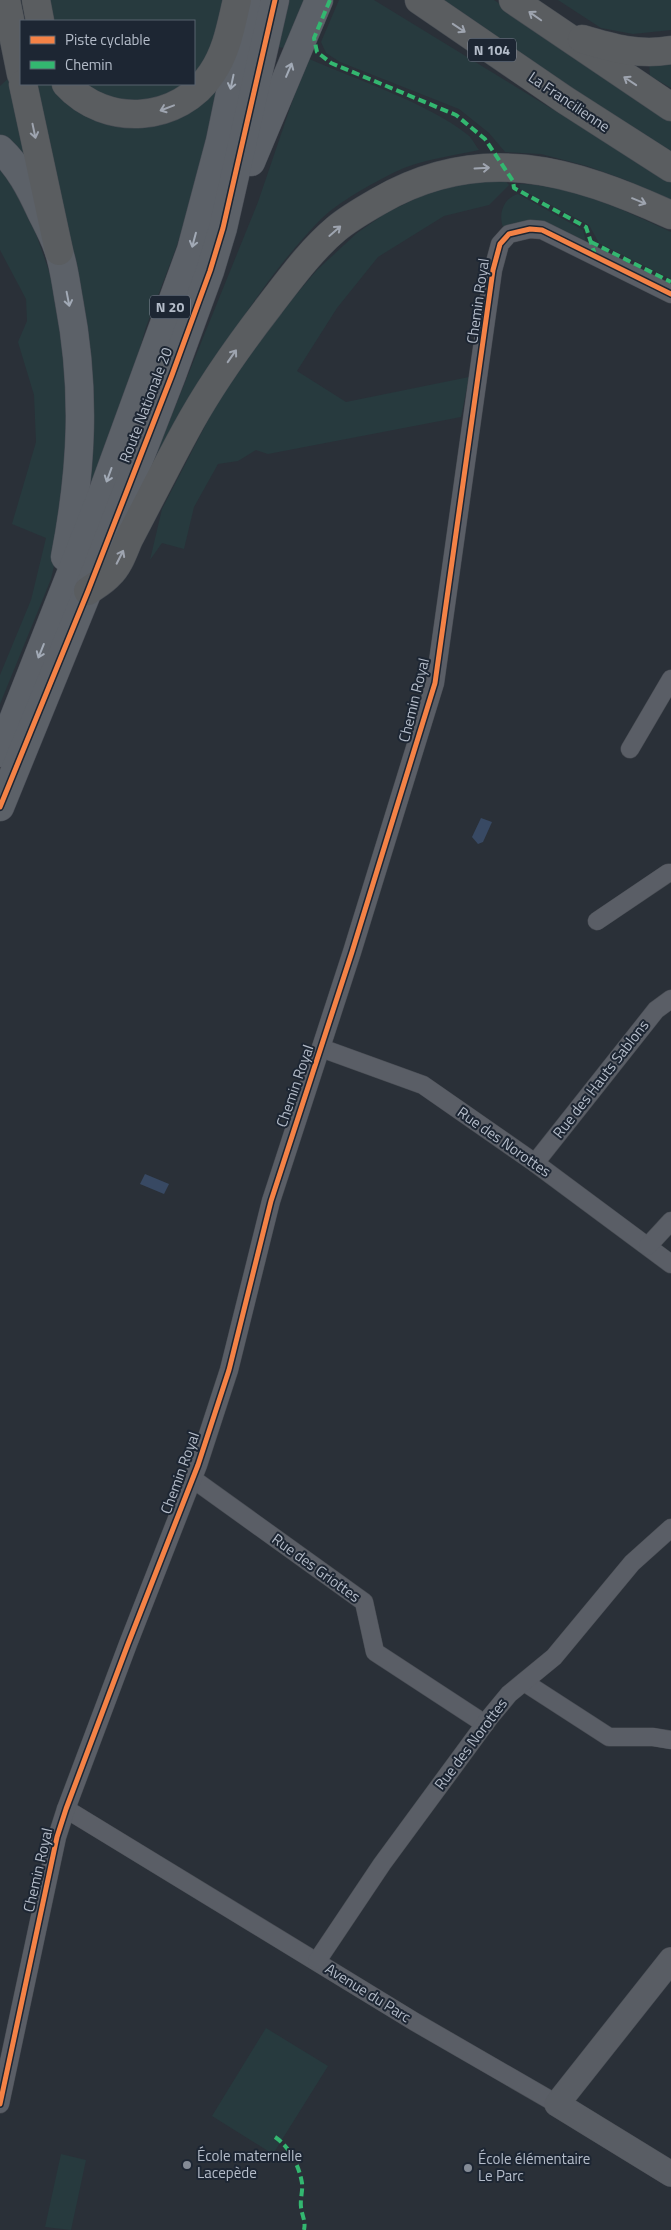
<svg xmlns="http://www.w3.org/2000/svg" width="671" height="2230" viewBox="0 0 671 2230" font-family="'Titillium Web',sans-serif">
<rect width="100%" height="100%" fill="#2a3038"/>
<g fill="#273a3e">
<path d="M50,0h177c-7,26 -13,56 -33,75v-54h-140z"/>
<polygon points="286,0 308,0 285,48 276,47"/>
<polygon points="339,0 374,0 671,182 671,201 626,180 587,166 541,154 505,152 489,133 459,109 340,62 326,53 321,42"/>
<polygon points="436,0 494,0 671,119 671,154"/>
<polygon points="558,0 671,0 671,30 633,34 601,28"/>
<path d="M307,58c48,21 121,45 161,77 4,3 7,10 11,15 -28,6 -59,10 -84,22 -24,12 -55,29 -74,47 -68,70 -115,157 -162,242l-5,-2 104,-257z"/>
<polygon points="671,61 671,88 650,76 649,62"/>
<polygon points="11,76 31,168 11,143 0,135 0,86"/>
<polygon points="220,76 199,180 175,251 146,327 120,419 81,529 88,463 30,84 56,84 115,120"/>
<polygon points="84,84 185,84 177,91 150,103 113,100"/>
<polygon points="0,162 26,205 58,297 74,406 60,540 51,579 0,704 0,675 31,600 46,538 12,524 36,442 34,395 18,342 27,321 26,299 0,250"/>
<polygon points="467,180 505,181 509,185 489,205 444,216 378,257 337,308 297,371 346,402 469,377 461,417 268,454 256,450 238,461 218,464 194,507 184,549 162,543 150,560 162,509 223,391 264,332 317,270 357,233 386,213 439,187"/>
<path d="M519,184c50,0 107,27 152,48v47l-72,-36 -10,-18 -69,-36z"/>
<path d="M518,194l65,36 3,12c-31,-14 -48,-29 -83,-15 -5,-14 1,-29 15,-33z"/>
<polygon points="266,2028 328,2066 273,2154 212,2116"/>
<polygon points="61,2154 86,2160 71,2230 45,2227"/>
</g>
<g fill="#384963">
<polygon points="481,818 492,822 483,842 478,844 472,837"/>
<polygon points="145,1174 169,1184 164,1194 140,1184"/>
</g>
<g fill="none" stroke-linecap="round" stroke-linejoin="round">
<g stroke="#484c53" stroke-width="19">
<g id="street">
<polyline points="630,749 671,679"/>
<polyline points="597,921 668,873 671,873"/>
<polyline points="321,1048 423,1085 535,1163 671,1264"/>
<polyline points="535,1163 656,1010 671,999"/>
<polyline points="648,1246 671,1221"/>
<polyline points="193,1479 364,1602 375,1652 485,1724"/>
<polyline points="524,1682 609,1737 653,1737 671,1740"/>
<polyline points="66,1809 415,2022 557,2104"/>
<polyline points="317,1961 382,1864 490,1717 509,1694 554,1657 632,1563 671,1528"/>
<polyline points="0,2104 57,1837 66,1809 128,1644 198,1465 229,1370 271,1201 352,952 435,683 493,270 500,244 509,234 530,229 542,230 671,294"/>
</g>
</g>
<g stroke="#484c53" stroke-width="26">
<polyline id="secondary" points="671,1960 557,2104 671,2174"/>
</g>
<g stroke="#484c55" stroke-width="29">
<g id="primary">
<path d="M0,149c19,18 30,39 41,63 6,12 13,25 17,37 6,16 8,36 11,52 17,89 13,168 -4,256"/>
<polyline points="251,162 319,0"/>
<polyline points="0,753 99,502 191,250 220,141 248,6"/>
<polyline points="0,807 88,591 172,375 210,271 223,228 275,0"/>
</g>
</g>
<g stroke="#474c53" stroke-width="29">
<g id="highway">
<polyline points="6,0 21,74"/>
<polyline points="36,0 40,21"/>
<polyline points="419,0 565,100 671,168"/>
<polyline points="513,0 671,107"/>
<path d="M582,39c30,9 58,17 89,11"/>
<polyline points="23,84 59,251"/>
<path d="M66,84c40,44 113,39 146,-11 15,-22 19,-48 25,-73"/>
<path d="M88,591c7,-5 16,-10 22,-17 9,-8 14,-24 19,-35 19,-36 37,-72 56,-107 24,-45 54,-87 85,-127 20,-26 41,-55 66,-76 13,-11 29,-20 43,-28 102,-59 193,-31 292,14"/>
</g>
</g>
<use href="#street" stroke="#5a5e66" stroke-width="18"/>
<use href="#secondary" stroke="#595d64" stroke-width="25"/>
<use href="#primary" stroke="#5c6168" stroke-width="28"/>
<use href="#highway" stroke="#5a5d60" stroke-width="28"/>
<g stroke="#33b770" stroke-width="4" stroke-dasharray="8 4" stroke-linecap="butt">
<polyline points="330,0 314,38 317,52 331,63 456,115 485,139 513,181 514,188 586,227 595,255"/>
<polyline points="591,242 671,282"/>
<path d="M275,2137c15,10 24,29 27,46 1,8 -2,16 -1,24 1,9 5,14 3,23"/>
</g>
<g stroke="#1d2633" stroke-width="8">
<g id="cycleway">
<polyline points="0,807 88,591 172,375 210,271 223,228 275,0"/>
<polyline points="0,2104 57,1837 66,1809 128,1644 198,1465 229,1370 271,1201 352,952 435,683 493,270 500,244 509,234 530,229 542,230 671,294"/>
</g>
</g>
<use href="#cycleway" stroke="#f48246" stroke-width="5"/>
</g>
<defs><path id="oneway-shaft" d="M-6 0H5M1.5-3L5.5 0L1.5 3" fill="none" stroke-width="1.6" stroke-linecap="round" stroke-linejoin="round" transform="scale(1.25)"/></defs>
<g stroke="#9ea4af">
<use href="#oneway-shaft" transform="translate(535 16) rotate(-145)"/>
<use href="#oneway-shaft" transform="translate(459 28) rotate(34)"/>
<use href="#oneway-shaft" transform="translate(630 81) rotate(-146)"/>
<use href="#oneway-shaft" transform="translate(167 108) rotate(159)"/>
<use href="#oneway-shaft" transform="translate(34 131) rotate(78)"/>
<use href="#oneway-shaft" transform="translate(482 168) rotate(-3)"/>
<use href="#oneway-shaft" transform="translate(639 201) rotate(22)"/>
<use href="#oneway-shaft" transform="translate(335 231) rotate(-41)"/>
<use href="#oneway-shaft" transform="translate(232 356) rotate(-55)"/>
<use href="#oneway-shaft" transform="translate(120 557) rotate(-63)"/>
</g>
<g stroke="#a2aab6">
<use href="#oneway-shaft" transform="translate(289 70) rotate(-67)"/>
<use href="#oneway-shaft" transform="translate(232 82) rotate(102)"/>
<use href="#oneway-shaft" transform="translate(194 240) rotate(105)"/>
<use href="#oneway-shaft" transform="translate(68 299) rotate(79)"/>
<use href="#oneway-shaft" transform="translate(109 475) rotate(110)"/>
<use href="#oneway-shaft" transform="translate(41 651) rotate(112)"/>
</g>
<g fill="#848b96" stroke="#1d2633" stroke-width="2">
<circle cx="187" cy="2165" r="5"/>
<circle cx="468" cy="2168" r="5"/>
</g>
<g text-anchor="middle" stroke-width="4" stroke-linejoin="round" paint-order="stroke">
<g fill="#1d2633" stroke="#878f9c" stroke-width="1">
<rect x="468" y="38.5" width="48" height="23" rx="4"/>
<rect x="150" y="295.5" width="40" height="23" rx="4"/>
</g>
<g font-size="14" font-weight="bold" fill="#b4bcc9">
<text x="492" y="55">N 104</text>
<text x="170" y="312">N 20</text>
</g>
<g font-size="15" fill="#b4bcc9" stroke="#1d2633">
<text transform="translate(569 102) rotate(34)" y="5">La Francilienne</text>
<text transform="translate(478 301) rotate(-82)" y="5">Chemin Royal</text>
<text transform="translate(146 405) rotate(-69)" y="5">Route Nationale 20</text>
<text transform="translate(414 700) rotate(-76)" y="5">Chemin Royal</text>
<text transform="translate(601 1079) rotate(-52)" y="5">Rue des Hauts Sablons</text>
<text transform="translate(295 1086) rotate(-71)" y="5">Chemin Royal</text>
<text transform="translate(504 1142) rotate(35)" y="5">Rue des Norottes</text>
<text transform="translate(180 1473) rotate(-70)" y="5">Chemin Royal</text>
<text transform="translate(316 1568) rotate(36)" y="5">Rue des Griottes</text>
<text transform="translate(471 1744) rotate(-53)" y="5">Rue des Norottes</text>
<text transform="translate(38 1870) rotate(-77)" y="5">Chemin Royal</text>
<text transform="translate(368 1993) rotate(32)" y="5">Avenue du Parc</text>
</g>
<g font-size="15" fill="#b4bcc9" stroke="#1d2633" text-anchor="start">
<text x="197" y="2161">École maternelle<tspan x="197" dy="17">Lacepède</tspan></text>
<text x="478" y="2164">École élémentaire<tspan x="478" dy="17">Le Parc</tspan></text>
</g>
</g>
<rect x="20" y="20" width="175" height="65" fill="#1d2633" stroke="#59626f"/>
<rect x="30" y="36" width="25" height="8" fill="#f48246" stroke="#59626f"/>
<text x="65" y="45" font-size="15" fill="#b4bcc9">Piste cyclable</text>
<rect x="30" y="61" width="25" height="8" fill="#33b770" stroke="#59626f"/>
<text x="65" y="70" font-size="15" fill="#b4bcc9">Chemin</text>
</svg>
